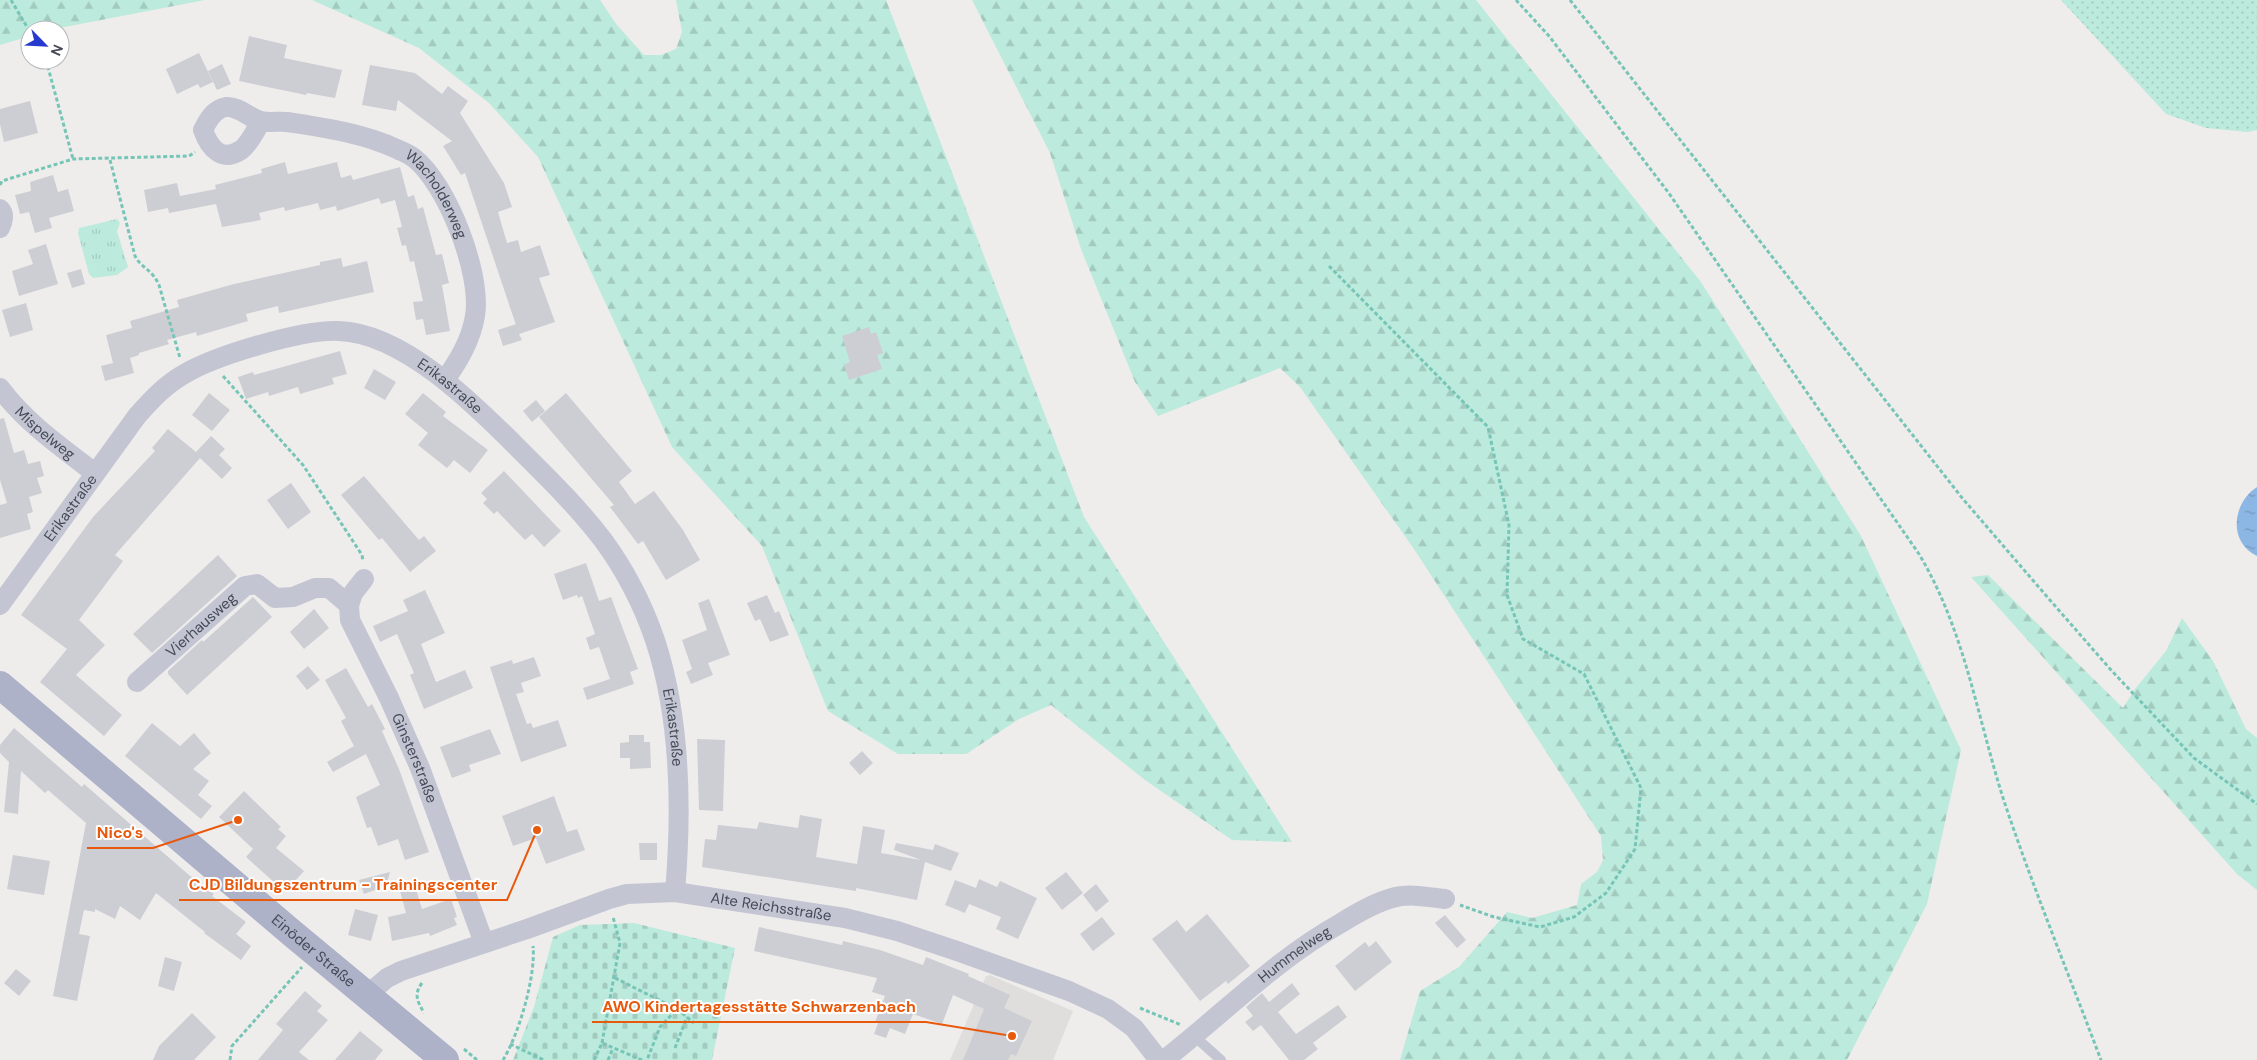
<svg xmlns="http://www.w3.org/2000/svg" width="2257" height="1060" viewBox="0 0 2257 1060" font-family="'DM Sans',sans-serif">
<defs>
<pattern id="grass-dots" width="8" height="8" patternUnits="userSpaceOnUse" patternTransform="scale(1.25)"><rect width="8" height="8" fill="#bceadc"/><path d="M2 2h.1M6 6h.1" fill="none" stroke="#a3cabf" stroke-width="1.8" stroke-linecap="round"/></pattern>
<pattern id="forest-firs" width="22" height="20" patternUnits="userSpaceOnUse" patternTransform="scale(1.25)"><rect width="22" height="20" fill="#bceadc"/><path d="M5 1l3.5 6h-7zM16 11l3.5 6h-7z" fill="#a3cabf"/></pattern>
<pattern id="cemetery-stones" width="16" height="16" patternUnits="userSpaceOnUse" patternTransform="scale(1.25)"><rect width="16" height="16" fill="#bceadc"/><path d="M2 7V4a2 2 0 0 1 4 0v3zM10 15v-3a2 2 0 0 1 4 0v3z" fill="#a3cabf"/></pattern>
<pattern id="park-tufts" width="24" height="20" patternUnits="userSpaceOnUse" patternTransform="scale(1.25)"><rect width="24" height="20" fill="#bceadc"/><path d="M3 7l-1-3M5 7V3M7 7l1-3M15 17l-1-3M17 17v-4M19 17l1-3" fill="none" stroke="#a3cabf"/></pattern>
<pattern id="water-ripples" width="26" height="14" patternUnits="userSpaceOnUse" patternTransform="scale(1.25)"><rect width="26" height="14" fill="#8cb6e4"/><path d="M2 4q2-2 4 0t4 0M15 11q2-2 4 0t4 0" fill="none" stroke="#7496bc"/></pattern>
</defs>
<rect width="100%" height="100%" fill="#efedec"/>
<polygon fill="#dfdedd" points="990,975 1073,1011 1053,1060 950,1060 986,976"/>
<polygon fill="url(#grass-dots)" points="2061,0 2257,0 2257,130 2248,132 2206,128 2166,114"/>
<g fill="url(#forest-firs)">
<polygon points="0,0 205,0 49,30 30,30 30,36 0,45"/>
<polygon points="312,0 600,0 617,25 644,55 661,55 676,49 682,32 676,0 886,0 1084,517 1292,842 1232,840 1145,780 1051,705 1019,719 966,754 898,754 828,711 762,546 672,447 538,157 489,103 419,48"/>
<polygon points="972,0 1476,0 1701,282 1861,536 1961,750 1927,904 1847,1060 1400,1060 1420,991 1459,967 1507,912 1532,918 1577,905 1581,884 1597,872 1603,860 1601,836 1414,549 1300,387 1280,368 1158,416 1135,382 1081,249 1050,153"/>
<polygon points="1988,575 2123,708 2135,689 2166,651 2182,618 2213,661 2246,729 2257,738 2257,890 2237,874 1971,577"/>
</g>
<polygon fill="url(#cemetery-stones)" points="634,923 735,948 712,1060 513,1060 534,1007 553,937 580,925"/>
<polygon fill="url(#park-tufts)" points="117,219 120,223 117,231 128,267 117,275 93,278 89,274 78,233 79,228"/>
<path fill="url(#water-ripples)" d="M2257,487v69c-30,-14 -24,-54 0,-69z"/>
<g fill="#cdcdd4">
<polygon points="249,36 287,45 284,58 342,70 335,98 307,93 306,95 239,81"/>
<polygon points="199,53 213,82 200,88 198,84 177,94 166,69"/>
<polygon points="222,64 231,84 217,90 208,71"/>
<polygon points="370,65 415,73 442,94 448,86 468,101 460,113 504,183 512,207 498,212 507,243 518,240 521,252 540,245 550,275 539,278 555,322 519,334 522,340 503,346 498,330 516,324 519,334 465,173 461,175 443,146 452,141 398,100 396,111 362,105"/>
<polygon points="30,101 38,133 4,142 0,124 0,109"/>
<polygon points="285,162 288,174 337,162 341,178 351,175 353,180 400,167 408,197 414,195 418,209 423,207 436,255 442,254 449,283 442,285 450,331 426,335 423,319 416,320 413,302 423,301 414,261 410,262 406,245 402,246 397,228 402,227 395,200 381,204 379,198 337,211 336,206 320,210 318,203 285,211 284,207 259,213 261,220 222,227 216,204 169,213 168,208 148,212 144,190 177,183 180,196 216,189 215,185 262,173 261,169"/>
<polygon points="53,175 58,192 68,189 74,211 49,218 52,228 35,233 29,212 20,214 15,195 31,191 30,182"/>
<polygon points="46,244 58,284 19,296 12,271 33,264 28,250"/>
<polygon points="341,258 343,267 367,261 374,292 279,313 278,306 246,314 248,321 197,336 196,332 167,340 169,344 139,353 139,355 130,358 134,373 105,381 101,366 113,363 106,335 132,328 130,321 179,307 177,300 234,284 320,265 320,262"/>
<polygon points="81,269 85,284 72,288 67,273"/>
<polygon points="26,303 33,330 10,337 2,310"/>
<polygon points="869,327 871,334 876,332 883,353 877,355 882,369 849,380 844,365 850,362 842,336"/>
<polygon points="340,351 347,374 332,378 334,384 300,394 298,387 269,396 268,392 246,399 238,377 253,372 254,375"/>
<polygon points="374,369 396,382 385,400 364,388"/>
<polygon points="209,393 230,410 212,431 192,415"/>
<polygon points="423,393 446,412 443,416 488,450 470,473 454,460 447,468 418,445 428,433 405,414"/>
<polygon points="566,393 632,471 619,482 635,504 654,491 683,530 700,560 666,580 643,541 638,544 610,507 614,505 539,417"/>
<polygon points="536,400 545,411 532,422 523,411"/>
<polygon points="4,418 14,453 24,450 28,464 40,461 44,476 37,478 42,493 29,497 33,512 27,514 31,529 0,538 0,505 7,503 0,480 0,419"/>
<polygon points="168,429 196,452 211,436 225,449 219,455 232,468 222,479 200,458 115,555 123,561 79,620 105,645 76,675 122,715 104,736 40,682 67,649 21,615 93,517 155,451 152,448"/>
<polygon points="504,471 561,531 544,547 532,534 525,540 497,511 494,514 483,503 487,499 481,493"/>
<polygon points="364,476 419,540 424,536 436,551 410,572 382,538 379,540 341,495"/>
<polygon points="291,483 311,512 288,529 267,500"/>
<polygon points="218,555 237,576 152,653 133,634"/>
<polygon points="586,563 599,601 611,597 638,669 630,672 634,684 587,700 583,688 610,679 599,647 590,650 586,638 595,634 582,596 578,598 577,595 563,600 554,574"/>
<polygon points="425,590 445,633 421,644 436,682 465,670 473,688 424,709 410,675 414,673 397,634 380,642 373,626 408,611 403,600"/>
<polygon points="767,595 775,613 779,611 789,635 770,642 760,619 755,621 747,603"/>
<polygon points="253,597 272,617 187,695 168,674 168,671 202,640 203,642"/>
<polygon points="709,599 730,655 708,663 713,675 691,684 686,672 692,669 682,640 707,630 698,603"/>
<polygon points="314,609 329,628 304,649 290,632"/>
<polygon points="534,657 541,676 521,683 524,692 516,694 527,724 531,723 533,728 558,720 567,746 521,762 490,667 512,660 513,664"/>
<polygon points="308,666 320,680 307,690 296,676"/>
<polygon points="346,668 368,707 372,704 385,729 382,731 399,769 429,852 405,860 398,839 378,846 371,827 367,828 356,797 380,785 366,754 333,772 327,762 354,746 341,721 346,718 325,680"/>
<polygon points="152,723 180,746 194,733 211,753 193,769 209,781 198,795 212,806 201,819 125,756"/>
<polygon points="14,728 82,787 84,784 189,875 214,894 212,896 246,922 236,934 251,946 241,960 204,933 205,932 156,893 140,920 120,906 115,919 95,909 95,912 84,910 79,934 90,936 77,1001 53,996 86,823 48,790 45,793 21,771 18,814 4,812 9,762 0,753 0,745"/>
<polygon points="490,729 501,754 469,765 471,771 452,778 440,747"/>
<polygon points="629,735 644,735 644,742 650,742 651,768 630,769 630,758 620,758 620,743 629,742"/>
<polygon points="697,739 725,740 723,811 699,810"/>
<polygon points="862,751 873,763 860,775 849,763"/>
<polygon points="244,791 281,827 278,829 286,836 276,848 304,871 285,892 246,857 253,849 219,817"/>
<polygon points="554,796 567,832 577,829 585,850 546,864 536,838 513,846 502,816"/>
<polygon points="800,815 822,819 816,857 857,864 863,826 885,830 881,853 921,860 894,850 896,843 933,850 935,844 959,853 951,871 925,862 917,900 856,888 856,891 702,867 705,839 716,840 718,825 757,829 759,822 798,828"/>
<polygon points="639,843 657,843 657,860 640,860"/>
<polygon points="13,855 50,861 44,895 7,889"/>
<polygon points="390,872 386,886 364,894 359,880"/>
<polygon points="1066,872 1083,893 1062,910 1045,888"/>
<polygon points="979,879 997,887 1000,881 1037,898 1018,939 996,929 1001,917 969,904 965,913 945,905 955,880 976,888"/>
<polygon points="1096,884 1109,901 1096,912 1083,895"/>
<polygon points="415,886 422,909 451,899 457,917 454,918 457,925 430,936 429,933 392,941 388,917 406,913 400,891"/>
<polygon points="355,909 378,915 371,941 348,935"/>
<polygon points="1207,914 1250,966 1228,984 1226,981 1200,1001 1152,939 1177,920 1186,932"/>
<polygon points="1445,915 1466,940 1457,948 1435,923"/>
<polygon points="1102,917 1115,934 1093,951 1080,934"/>
<polygon points="759,927 842,945 843,941 880,950 923,965 926,957 969,974 968,976 1010,995 1004,1008 1032,1021 1016,1056 1011,1054 1008,1060 963,1060 984,1009 953,995 942,1024 913,1014 905,1034 890,1028 886,1038 874,1034 878,1023 875,1022 885,996 872,992 877,978 754,951"/>
<polygon points="1376,941 1392,962 1355,991 1335,966 1365,942 1369,947"/>
<polygon points="165,957 182,962 174,991 158,986"/>
<polygon points="16,969 31,981 19,996 4,983"/>
<polygon points="1292,983 1300,994 1278,1012 1296,1034 1338,1005 1347,1017 1313,1043 1318,1049 1304,1060 1289,1060 1261,1025 1253,1031 1245,1022 1253,1016 1246,1007 1262,993 1269,1002"/>
<polygon points="305,991 322,1006 317,1011 328,1020 299,1052 309,1060 258,1060 283,1030 276,1024"/>
<polygon points="192,1013 216,1037 194,1060 153,1060 159,1046"/>
<polygon points="360,1031 383,1050 375,1060 335,1060"/>
</g>
<g fill="none" stroke-linecap="round" stroke-linejoin="round">
<g stroke="#77c5b7" stroke-width="3" stroke-dasharray="4 2.5" stroke-linecap="butt">
<polyline points="11,0 30,32"/>
<path d="M1516,0l33,36 119,156 251,362c47,79 58,164 86,250 29,86 64,171 96,256"/>
<polyline points="1570,0 1963,499 2049,599 2111,670 2194,758 2257,804"/>
<polyline points="46,60 73,159"/>
<path d="M110,160l25,96c6,12 17,13 24,29l21,73"/>
<polyline points="0,185 2,181 73,159 189,156 195,152"/>
<polyline points="1329,266 1488,427 1509,525 1507,595 1523,639 1584,674 1641,788 1635,849 1606,893 1574,917 1540,927 1494,917 1460,905"/>
<polyline points="223,376 303,465 362,555 363,561"/>
<polyline points="615,978 677,1009 660,1027 647,1060"/>
<path d="M422,983c-9,12 -4,19 2,30"/>
<polyline points="1140,1008 1181,1025"/>
<polyline points="677,1009 694,1023"/>
<polyline points="602,1043 620,943 613,917"/>
<polyline points="510,1044 544,1060"/>
<polyline points="675,1048 687,1017"/>
<polyline points="464,1049 477,1060"/>
<polyline points="230,1060 232,1046 302,967"/>
<path d="M503,1060c16,-26 33,-84 30,-114"/>
<polyline points="594,1060 602,1043 642,1060"/>
<polyline points="608,1060 613,1048"/>
</g>
<polyline stroke="#c3c6d2" stroke-width="10" points="1194,1036 1221,1060"/>
<g stroke="#c3c6d2" stroke-width="20">
<path id="s1" d="M261,121c-5,9 -12,23 -20,29 -20,13 -32,-3 -38,-20 5,-10 11,-21 23,-23 13,-1 23,11 35,14 8,2 18,0 26,1 38,6 75,11 110,27 6,3 12,5 17,9 33,26 68,115 61,158 -4,24 -16,44 -30,64"/>
<path d="M0,209c5,5 3,13 0,19"/>
<path id="s2" d="M0,388c25,34 61,59 95,85"/>
<path id="s3" d="M364,579l-11,14 -4,12 1,15 39,78 31,70 64,175"/>
<path id="s4" d="M0,605l137,-189c15,-17 29,-32 49,-43 32,-18 117,-44 153,-42 64,2 135,73 178,116 30,30 60,59 86,93 22,30 40,65 52,100 26,79 27,170 20,252"/>
<path id="s5" d="M137,682l108,-96 12,-2 18,14 18,-1 22,-9h14l20,17"/>
<path id="s6" d="M367,995l20,-17 14,-7 126,-42 82,-30 18,-5 48,-2 170,26 52,13 60,20 112,40 39,18 26,19 25,32"/>
<path id="s7" d="M1164,1060c59,-46 111,-100 177,-137 16,-10 33,-20 51,-25 17,-5 36,-1 53,1"/>
</g>
<path stroke="#adb2c9" stroke-width="28" id="s8" d="M0,685l293,249 152,126"/>
</g>
<g text-anchor="middle" stroke-width="4" stroke-linejoin="round" paint-order="stroke">
<g font-size="15" fill="#464a58" stroke="#fff">
<text dy="5" stroke="none"><textPath href="#s1" startOffset="361">Wacholderweg</textPath></text>
<text dy="5" stroke="none"><textPath href="#s4" startOffset="585">Erikastraße</textPath></text>
<text dy="5" stroke="none"><textPath href="#s2" startOffset="64">Mispelweg</textPath></text>
<text dy="5" stroke="none"><textPath href="#s4" startOffset="120">Erikastraße</textPath></text>
<text dy="5" stroke="none"><textPath href="#s5" startOffset="86">Vierhausweg</textPath></text>
<text dy="5" stroke="none"><textPath href="#s4" startOffset="1005">Erikastraße</textPath></text>
<text dy="5" stroke="none"><textPath href="#s3" startOffset="198">Ginsterstraße</textPath></text>
<text dy="5" stroke="none"><textPath href="#s6" startOffset="426">Alte Reichsstraße</textPath></text>
<text dy="5" stroke="none"><textPath href="#s8" startOffset="411">Einöder Straße</textPath></text>
<text dy="5" stroke="none"><textPath href="#s7" startOffset="168">Hummelweg</textPath></text>
</g>
</g>
<path fill="none" stroke="#e8590c" stroke-width="2" d="M238 820L153 848H87M537 830L507 900H179M1012 1036L926 1022H592"/>
<g fill="#e8590c" stroke="#fff" stroke-width="2">
<circle cx="238" cy="820" r="5"/>
<circle cx="537" cy="830" r="5"/>
<circle cx="1012" cy="1036" r="5"/>
</g>
<g font-size="16" text-anchor="middle" font-weight="bold" fill="#e8590c" stroke="#fff" stroke-width="4" stroke-linejoin="round" paint-order="stroke">
<text x="120" y="838">Nico's</text>
<text x="343" y="890">CJD Bildungszentrum - Trainingscenter</text>
<text x="759" y="1012">AWO Kindertagesstätte Schwarzenbach</text>
</g>
<g transform="translate(45 45) rotate(114)"><circle r="24" fill="#ffffff" stroke="#b5b7bc"/>
<path d="M0-4L9 19L0 12L-9 19Z" fill="#263acf"/>
<text y="-8" font-size="14" font-weight="bold" text-anchor="middle" fill="#464a58">N</text>
</g>
</svg>
